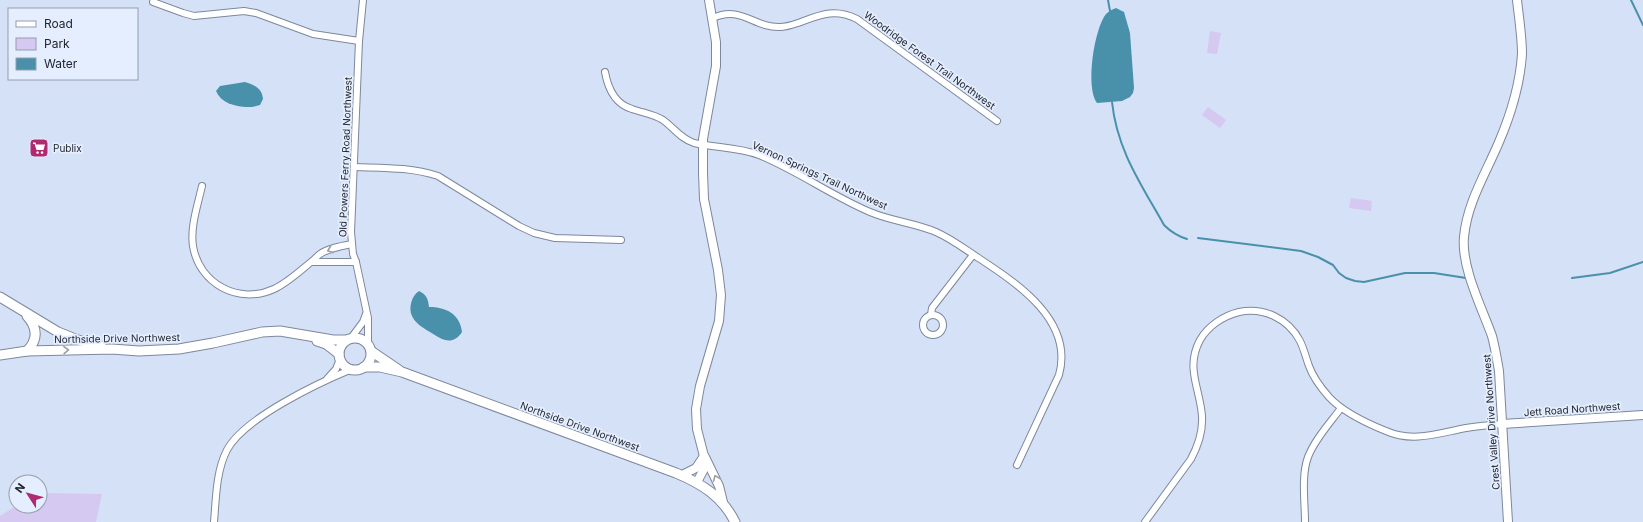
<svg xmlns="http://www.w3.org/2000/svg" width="1643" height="522" viewBox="0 0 1643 522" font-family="Inter,sans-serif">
<rect width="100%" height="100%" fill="#d5e1f6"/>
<g fill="#d5c8f1">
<polygon points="1210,31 1221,33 1217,54 1207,53"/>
<polygon points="1208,107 1226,120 1220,128 1202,115"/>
<polygon points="1351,198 1372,201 1371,211 1349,208"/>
<polygon points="40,493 102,494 96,522 0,522 0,516 16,506 40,506"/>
</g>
<g fill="#4991ab">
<path d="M1116,8l8,4 6,21 4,55 -1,5 -3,4 -8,4 -25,2c-12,-15 -3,-74 9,-89 3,-3 7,-5 10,-6z"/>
<path d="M245,82c9,3 17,6 18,17l-3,6c-14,5 -38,1 -44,-14l4,-5z"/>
<path d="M419,291c8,4 9,8 10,16 17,0 31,7 33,25 -10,15 -21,7 -32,0 -7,-4 -15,-9 -18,-16 -4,-8 0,-21 7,-25z"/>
</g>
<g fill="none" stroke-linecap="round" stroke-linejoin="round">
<g stroke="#4991ab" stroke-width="2">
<polyline points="1108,0 1110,11"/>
<polyline points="1631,0 1643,25"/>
<path d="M1112,102c5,48 29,82 52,123 7,7 13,11 23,14"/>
<polyline points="1198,238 1301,251 1318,257 1333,265 1339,273 1346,278 1355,281 1364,282 1405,273 1434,273 1466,278"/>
<polyline points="1572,278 1610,273 1643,262"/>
</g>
<g stroke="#7d889b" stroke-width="8">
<g id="minor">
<polyline points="363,0 359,41 351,232 353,254 356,262 368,318 368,343"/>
<polyline points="153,2 183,13 194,16 244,11 256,13 313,34 359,41"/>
<path d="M713,18c28,-13 41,10 67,9 6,0 12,-2 18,-4 22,-8 36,-15 59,-4l140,102"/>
<path d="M605,72c3,17 10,32 27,37 11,4 21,5 31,11 11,8 18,19 31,23 22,5 44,4 65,12 39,16 73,41 111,57 21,9 45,11 66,20 16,7 30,18 44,27 38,25 94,62 79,116l-42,90"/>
<path d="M355,167c28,1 55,0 83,9l81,50 15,7 21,5 66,2"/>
<path d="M202,186c-4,18 -12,41 -9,60 6,38 46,59 81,43 13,-6 26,-18 37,-27 3,-2 6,-6 9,-8 9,-6 21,-8 32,-10"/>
<polyline points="312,262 356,262"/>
<polyline points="931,315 932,308 973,255"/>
<circle cx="933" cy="325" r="10"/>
<polyline points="351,338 363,322 366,314"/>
<polyline points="327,379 336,369 340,359"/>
<path d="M214,522c2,-23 2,-51 13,-72 17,-32 91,-67 125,-81"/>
<path d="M1145,522l46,-63c7,-13 12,-27 11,-43 -2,-28 -17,-48 -2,-76 8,-14 23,-24 39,-28 24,-5 49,6 61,29 4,8 6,17 9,25 4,11 12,22 20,31 14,15 37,26 57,34 27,12 53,2 80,-3 12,-2 24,-3 36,-4"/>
<path d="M1305,522c0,-20 -4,-46 3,-65 7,-18 22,-34 33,-49"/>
</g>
</g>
<g stroke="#7d889b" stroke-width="10">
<g id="tertiary">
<polyline points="1502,424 1643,415"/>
<polyline points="705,457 719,486 723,502"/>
<polyline points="682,475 696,468 704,456"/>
<polyline points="697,482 704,469 705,460 697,429 696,409 700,386 719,321 721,295 718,270 704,199 703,173 703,139 716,66 716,42 709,0"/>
<path d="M1508,522l-9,-151c-2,-12 -4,-24 -7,-35 -10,-28 -31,-69 -28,-99 3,-34 22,-64 35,-95 12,-28 21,-58 23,-88 0,-17 -3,-36 -5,-54"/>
</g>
</g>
<g stroke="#7d889b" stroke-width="11">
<g id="secondary">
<polyline points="0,297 58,332 78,340 101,346"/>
<circle cx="355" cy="354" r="16"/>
<polyline points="317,341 326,344 339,354"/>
<path d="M27,351c11,-11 11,-23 0,-35"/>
<polyline points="371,351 399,370"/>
<polyline points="0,355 27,351 112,349 139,351 179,349 213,343 262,332 280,331 333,340 346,340"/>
<path d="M364,367h16l22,5 274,101c26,11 46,23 59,49"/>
</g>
</g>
<use href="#minor" stroke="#fff" stroke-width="6"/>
<use href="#tertiary" stroke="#fff" stroke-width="8"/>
<use href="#secondary" stroke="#fff" stroke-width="9"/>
</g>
<defs><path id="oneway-chevron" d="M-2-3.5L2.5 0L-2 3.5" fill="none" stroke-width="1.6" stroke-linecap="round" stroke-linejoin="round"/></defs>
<g stroke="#9c9da1">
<use href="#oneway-chevron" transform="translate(330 250) rotate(160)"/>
<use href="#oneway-chevron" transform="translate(66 350) rotate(-2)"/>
<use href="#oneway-chevron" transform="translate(716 478) rotate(-112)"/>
</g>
<defs>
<g id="supermarket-square" transform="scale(1)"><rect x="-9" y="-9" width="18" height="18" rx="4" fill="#b12a6d" stroke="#e4eeff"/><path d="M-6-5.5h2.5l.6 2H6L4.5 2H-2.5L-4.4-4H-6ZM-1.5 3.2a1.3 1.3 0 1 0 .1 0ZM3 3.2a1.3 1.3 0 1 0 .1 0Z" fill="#fff"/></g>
</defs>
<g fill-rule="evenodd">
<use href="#supermarket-square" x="39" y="148"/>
</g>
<g text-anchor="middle" stroke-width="3.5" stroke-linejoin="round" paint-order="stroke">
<g font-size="10" fill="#22262e" stroke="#e4eeff">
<text transform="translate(930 60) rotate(36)" y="4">Woodridge Forest Trail Northwest</text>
<text transform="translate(345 157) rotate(-88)" y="4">Old Powers Ferry Road Northwest</text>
<text transform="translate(820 175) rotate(25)" y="4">Vernon Springs Trail Northwest</text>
<text transform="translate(117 338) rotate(-1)" y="4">Northside Drive Northwest</text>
<text transform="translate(1572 409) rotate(-4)" y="4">Jett Road Northwest</text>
<text transform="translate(1491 422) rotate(-94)" y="4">Crest Valley Drive Northwest</text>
<text transform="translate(580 426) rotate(20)" y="4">Northside Drive Northwest</text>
</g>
<g font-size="10" fill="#22262e" stroke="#e4eeff" text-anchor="start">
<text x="53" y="152">Publix</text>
</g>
</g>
<rect x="8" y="8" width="130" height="72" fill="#e4eeff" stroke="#969eab"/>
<rect x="16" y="21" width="20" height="6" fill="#ffffff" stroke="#969eab"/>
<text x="44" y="28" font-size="12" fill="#22262e">Road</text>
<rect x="16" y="38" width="20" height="12" fill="#d5c8f1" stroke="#969eab"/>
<text x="44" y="48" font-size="12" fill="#22262e">Park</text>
<rect x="16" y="58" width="20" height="12" fill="#4991ab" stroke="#969eab"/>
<text x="44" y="68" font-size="12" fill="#22262e">Water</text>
<g transform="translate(28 494) rotate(306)"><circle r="19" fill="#e4eeff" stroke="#969eab"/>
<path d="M0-3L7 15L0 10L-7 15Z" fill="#b12a6d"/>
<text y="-6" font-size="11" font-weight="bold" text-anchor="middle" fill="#22262e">N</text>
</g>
</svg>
